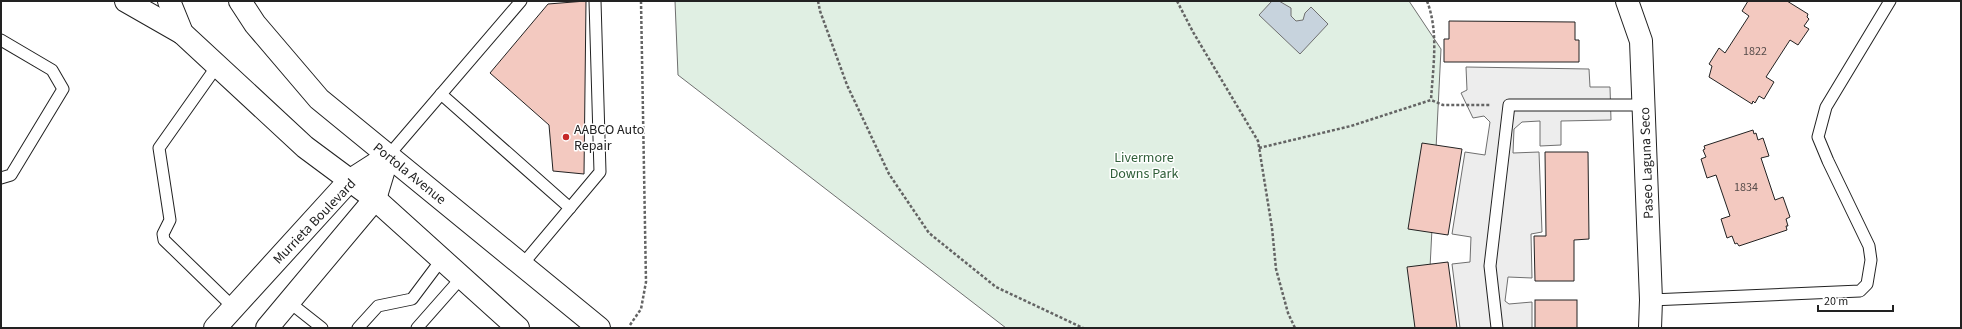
<svg xmlns="http://www.w3.org/2000/svg" width="1962" height="329" viewBox="0 0 1962 329" font-family="'Source Sans 3',sans-serif">
<rect width="100%" height="100%" fill="#fff"/>
<polygon fill="#e0efe3" stroke="#6f6f6f" points="675,1 1409,1 1441,49 1427,328 1006,328 678,75"/>
<polygon fill="#ededed" stroke="#6f6f6f" points="1466,67 1589,69 1590,87 1610,87 1611,120 1561,121 1561,145 1540,146 1540,121 1522,122 1514,129 1513,153 1539,152 1542,232 1531,234 1532,278 1508,277 1505,301 1509,304 1532,302 1532,328 1460,328 1452,264 1470,262 1471,237 1452,234 1465,152 1485,155 1490,122 1484,116 1473,118 1461,93 1467,90"/>
<polygon fill="#c7d3dd" stroke="#6f6f6f" points="1272,1 1279,1 1291,8 1291,16 1296,21 1303,20 1305,13 1311,7 1328,24 1300,54 1259,15"/>
<g fill="#f3c9c0" stroke="#222">
<polygon points="586,1 584,174 553,171 549,125 490,73 548,4"/>
<polygon points="1748,1 1787,1 1808,14 1807,17 1809,19 1804,26 1809,29 1798,45 1790,40 1766,77 1774,82 1764,99 1759,96 1755,103 1753,101 1752,104 1709,77 1712,66 1709,64 1719,48 1725,53 1749,16 1742,11"/>
<polygon points="1449,21 1575,22 1575,40 1579,40 1579,62 1444,62 1444,39 1449,39"/>
<polygon points="1753,130 1754,134 1756,133 1758,140 1763,138 1769,156 1761,158 1775,200 1783,197 1790,217 1786,219 1788,226 1786,226 1787,230 1739,246 1737,243 1735,244 1732,236 1727,238 1721,219 1730,216 1716,175 1707,178 1701,159 1706,157 1703,150 1705,149 1704,146"/>
<polygon points="1422,143 1462,149 1448,235 1408,229"/>
<polygon points="1545,152 1588,152 1589,239 1574,240 1574,281 1535,281 1534,236 1546,236"/>
<polygon points="1448,262 1457,328 1415,328 1407,267"/>
<rect x="1535" y="300" width="42" height="28"/>
</g>
<g fill="none" stroke-linecap="round" stroke-linejoin="round">
<g stroke="#222" stroke-width="13">
<g id="service">
<polyline points="1,40 52,70 63,89 11,175 1,178"/>
<polyline points="217,66 159,148 170,220 163,234 164,240 233,307"/>
<polyline points="441,94 570,208"/>
<polyline points="388,156 521,1"/>
<polyline points="522,265 600,172 595,1"/>
<polyline points="1651,300 1860,291 1867,284 1871,260 1869,246 1828,161 1818,137 1826,107 1890,1"/>
<polyline points="289,302 322,328"/>
<polyline points="358,328 378,306 412,299 442,259"/>
<polyline points="417,328 462,277"/>
<polyline points="1497,328 1490,266 1509,105 1644,105"/>
</g>
</g>
<g stroke="#222" stroke-width="24">
<polyline id="minor" points="1627,1 1641,41 1651,300 1650,328"/>
</g>
<g stroke="#222" stroke-width="24">
<g id="secondary">
<polyline points="126,1 182,33"/>
<polyline points="169,1 182,33 305,147 375,199 518,328"/>
<polyline points="240,1 255,24 319,99 599,328"/>
<polyline points="215,328 349,181 388,156"/>
<polyline points="267,328 375,199 388,156"/>
</g>
</g>
<g stroke="#646464" stroke-width="2.5" stroke-dasharray="3 2" stroke-linecap="butt">
<polyline points="818,1 820,11 847,85 889,174 929,233 996,287 1083,328"/>
<polyline points="1177,1 1193,32 1258,141 1272,228 1276,269 1288,313 1295,328"/>
<path d="M1427,1c12,31 6,66 4,99"/>
<polyline points="1259,148 1351,126 1431,100 1443,105 1491,105"/>
<polyline points="630,325 641,309 646,282 641,1"/>
</g>
<use href="#service" stroke="#fff" stroke-width="11"/>
<use href="#minor" stroke="#fff" stroke-width="22"/>
<use href="#secondary" stroke="#fff" stroke-width="22"/>
</g>
<circle fill="#c62828" stroke="#fff" stroke-width="1.5" cx="566" cy="137" r="4"/>
<g text-anchor="middle" stroke-width="3" stroke-linejoin="round" paint-order="stroke">
<g font-size="12" fill="#564c4a">
<text x="1755" y="55">1822</text>
<text x="1746" y="191">1834</text>
</g>
<g font-size="14" fill="#222" stroke="#fff" text-anchor="start">
<text x="574" y="134">AABCO Auto<tspan x="574" dy="16">Repair</tspan></text>
</g>
<g font-size="14" fill="#2f5e38" stroke="#fff">
<text x="1144" y="162">Livermore<tspan x="1144" dy="16">Downs Park</tspan></text>
</g>
<g font-size="14" fill="#222" stroke="#fff">
<text transform="translate(1646 163) rotate(-92)" y="5">Paseo Laguna Seco</text>
<text transform="translate(410 173) rotate(39)" y="5">Portola Avenue</text>
<text transform="translate(314 221) rotate(-46)" y="5">Murrieta Boulevard</text>
</g>
</g>
<rect width="1962" height="329" fill="none" stroke="#222222" stroke-width="4"/>
<path d="M1818 305v6h75v-6" fill="none" stroke="#222222" stroke-width="2"/>
<text x="1824" y="305" font-size="12" fill="#222222" stroke="#ffffff" stroke-width="3" paint-order="stroke">20 m</text>
</svg>
